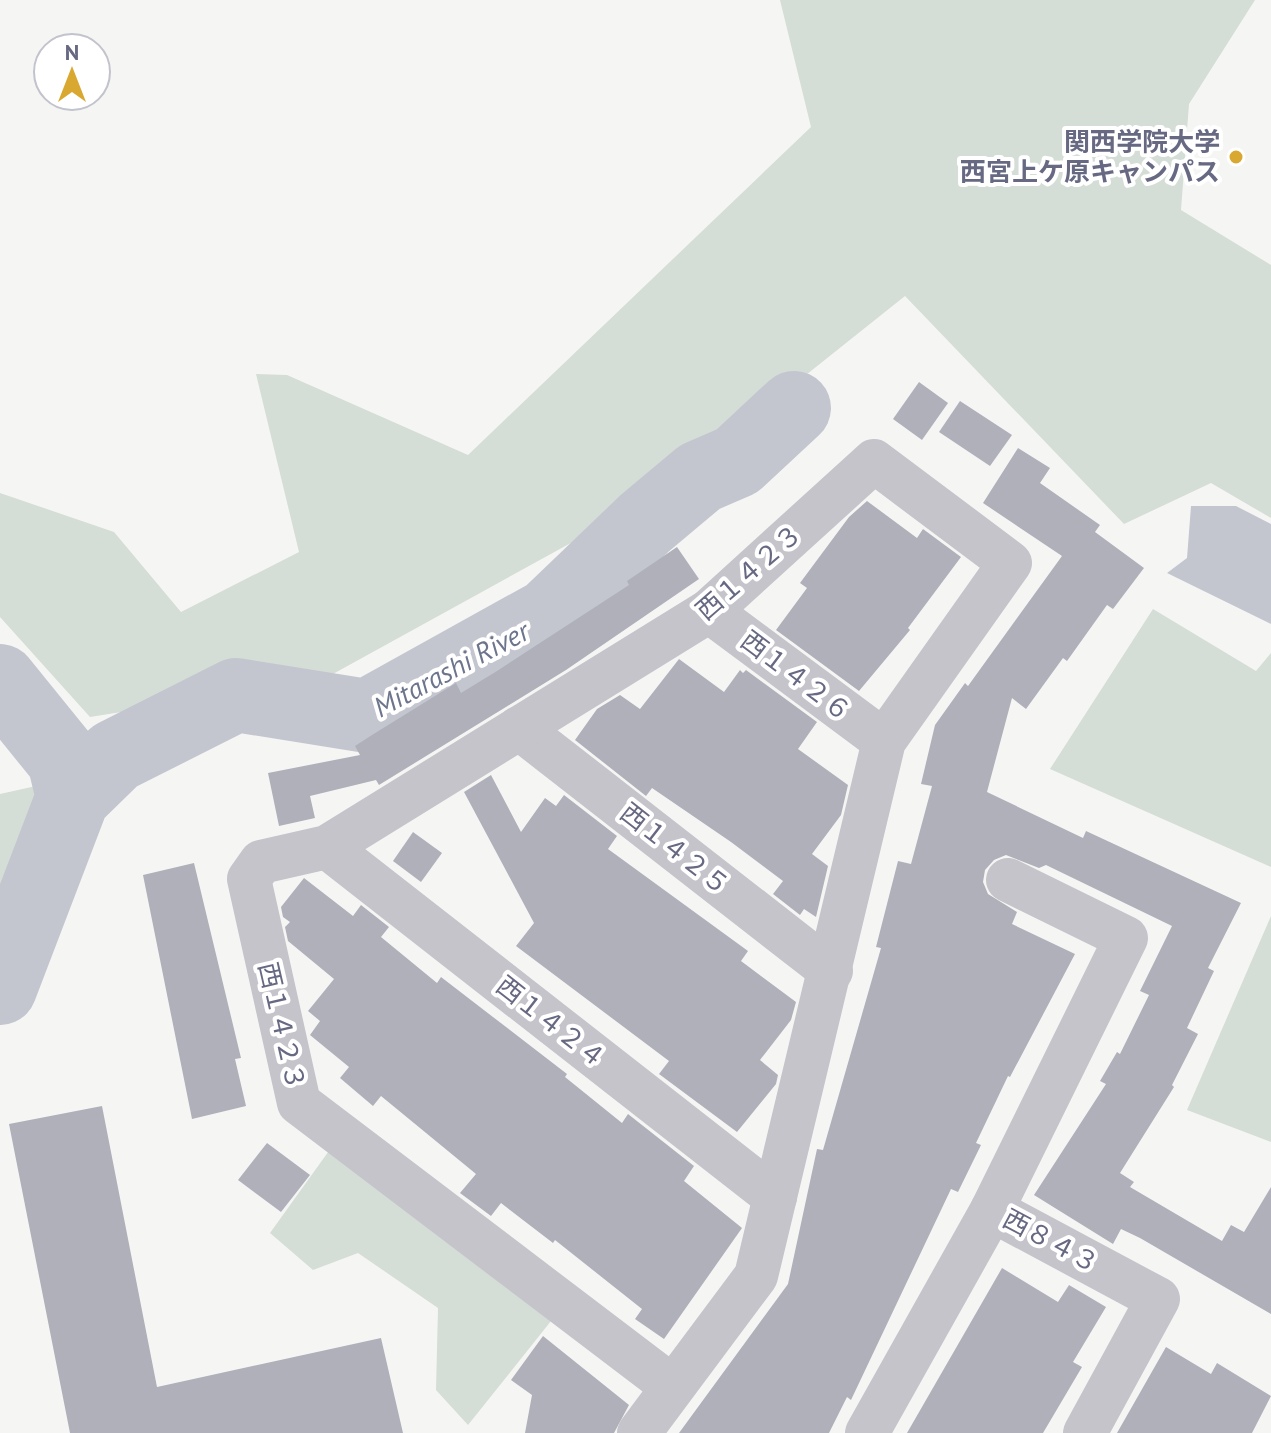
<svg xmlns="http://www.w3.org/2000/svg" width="1271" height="1433" viewBox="0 0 1271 1433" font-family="'PT Sans','Noto Sans JP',sans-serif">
<rect width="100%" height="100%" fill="#f5f6f3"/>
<g fill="#d4ddd6">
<polygon points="780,0 1255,0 1189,104 1181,210 1271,265 1271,518 1211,483 1124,524 905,296 649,500 322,680 90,717 0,617 0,493 114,532 181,612 299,552 256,374 287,375 468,455 811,127"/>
<polygon points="1153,609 1256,671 1271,653 1271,867 1050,769"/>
<polygon points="54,782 52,827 0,961 0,794"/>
<polygon points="1271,916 1271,1142 1187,1110"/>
<polygon points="331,1148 555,1316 468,1425 436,1390 438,1308 358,1253 313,1270 270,1233"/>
</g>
<polygon fill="#c3c6cf" points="1191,506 1236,506 1271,524 1271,624 1167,573 1187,558"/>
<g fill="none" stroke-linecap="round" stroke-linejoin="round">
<g stroke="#c3c6cf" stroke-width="74">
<polyline points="0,681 64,760 73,797"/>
<polyline points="0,988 73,797 115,756 236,695 367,716 549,615 645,523 700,477 737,461 794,408"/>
</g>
</g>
<g fill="#afb0ba">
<polygon points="919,382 948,403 922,440 893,419"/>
<polygon points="960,401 1012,435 990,466 939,432"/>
<polygon points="1018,448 1050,468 1040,483 1100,525 1095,532 1144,568 1113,609 1107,605 1067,661 1063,658 1026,709 1012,698 987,792 1083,838 1086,831 1241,903 1208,968 1214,971 1187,1028 1198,1034 1172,1085 1174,1087 1120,1173 1134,1182 1130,1187 1222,1241 1231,1225 1244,1232 1271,1187 1271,1314 1140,1238 1121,1229 1113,1244 1034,1195 1106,1084 1100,1081 1117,1052 1120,1054 1149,995 1140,991 1172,926 1046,865 1039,868 1006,855 994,860 985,870 983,882 988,894 1017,912 1012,924 1075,954 1010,1077 1008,1076 976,1143 981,1145 958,1192 951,1189 851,1400 847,1397 829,1433 679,1433 788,1284 817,1149 823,1150 881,948 876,947 898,861 911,864 932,786 921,784 935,725 965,683 968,686 1062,556 983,503"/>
<polygon points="867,501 917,538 923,529 961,557 908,628 910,630 859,691 776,630 807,588 800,583 849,517"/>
<polygon points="677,547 699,579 566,670 379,785 376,780 310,796 315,818 279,826 268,773 360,755 355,746 372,735 456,683 461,693 497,671 629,585 627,581"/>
<polygon points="679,659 724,692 740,670 743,673 746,670 817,722 798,749 848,785 841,815 812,854 828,866 816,917 804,909 800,915 773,894 783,881 731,842 652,788 646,796 575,740 597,709 620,695 640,709"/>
<polygon points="491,775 521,832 545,798 556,806 564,795 617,836 608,849 748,951 741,961 796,1002 791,1020 760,1060 778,1075 776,1084 737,1132 659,1074 669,1061 516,946 534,923 464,792"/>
<polygon points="413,832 442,853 421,882 393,861"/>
<polygon points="194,863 241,1058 235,1059 246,1106 192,1119 143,875"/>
<polygon points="304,878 353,916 361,905 389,927 381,937 437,983 441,977 567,1074 565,1077 622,1123 628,1114 694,1166 684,1181 742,1228 664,1339 635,1319 642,1309 555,1240 553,1243 501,1203 491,1216 460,1193 476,1174 381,1096 373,1106 340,1078 349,1067 310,1035 320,1021 308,1011 334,979 288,941 285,927 290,922 283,917 281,907"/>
<polygon points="102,1106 157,1387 381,1338 403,1433 70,1433 9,1124"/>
<polygon points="267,1143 310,1175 281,1212 238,1180"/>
<polygon points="1002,1268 1058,1302 1069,1285 1106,1307 1073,1362 1082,1367 1043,1433 907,1433"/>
<polygon points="543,1336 629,1405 614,1433 525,1433 532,1395 511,1380"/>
<polygon points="1166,1347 1211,1374 1217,1363 1271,1396 1252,1433 1117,1433"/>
</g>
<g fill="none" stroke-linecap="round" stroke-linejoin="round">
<g stroke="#c4c4ca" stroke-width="44">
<polyline points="709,611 884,741"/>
<polyline points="519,728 831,971"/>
<polyline points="327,847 775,1197"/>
<polyline points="992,1210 1126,938 1008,880"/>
<polyline points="639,1433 756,1276 884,741 1010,563 874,461 709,611 327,847 261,862 249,879 299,1103 673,1387"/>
<polyline points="867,1433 992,1210 1158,1299 1085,1433"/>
</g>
</g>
<circle fill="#d9a830" stroke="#fff" stroke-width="3" cx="1236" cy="157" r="8"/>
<g text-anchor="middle" stroke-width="8" stroke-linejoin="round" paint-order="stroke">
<g font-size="26" font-weight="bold" fill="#676982" stroke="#fff" text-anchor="end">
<text x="1220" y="151">関西学院大学<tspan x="1220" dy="30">西宮上ケ原キャンパス</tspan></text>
</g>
<g font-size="26" fill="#676982" stroke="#fff">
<text transform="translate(749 572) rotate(-41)" y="9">西１４２３</text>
<text transform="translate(796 676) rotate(37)" y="9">西１４２６</text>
<text transform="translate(675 849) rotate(38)" y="9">西１４２５</text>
<text transform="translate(551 1022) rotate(38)" y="9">西１４２４</text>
<text transform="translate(282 1026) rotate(77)" y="9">西１４２３</text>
<text transform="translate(1051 1241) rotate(28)" y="9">西８４３</text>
</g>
<g font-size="28" font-style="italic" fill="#6d758c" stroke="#fff">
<text transform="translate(451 669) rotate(-28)" y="10">Mitarashi River</text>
</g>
</g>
<g transform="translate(72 72)"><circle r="38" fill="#ffffff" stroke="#c2c3cd" stroke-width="2"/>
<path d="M0-6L14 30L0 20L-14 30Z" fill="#d9a830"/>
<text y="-12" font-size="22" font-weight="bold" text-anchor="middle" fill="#676982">N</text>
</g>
</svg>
